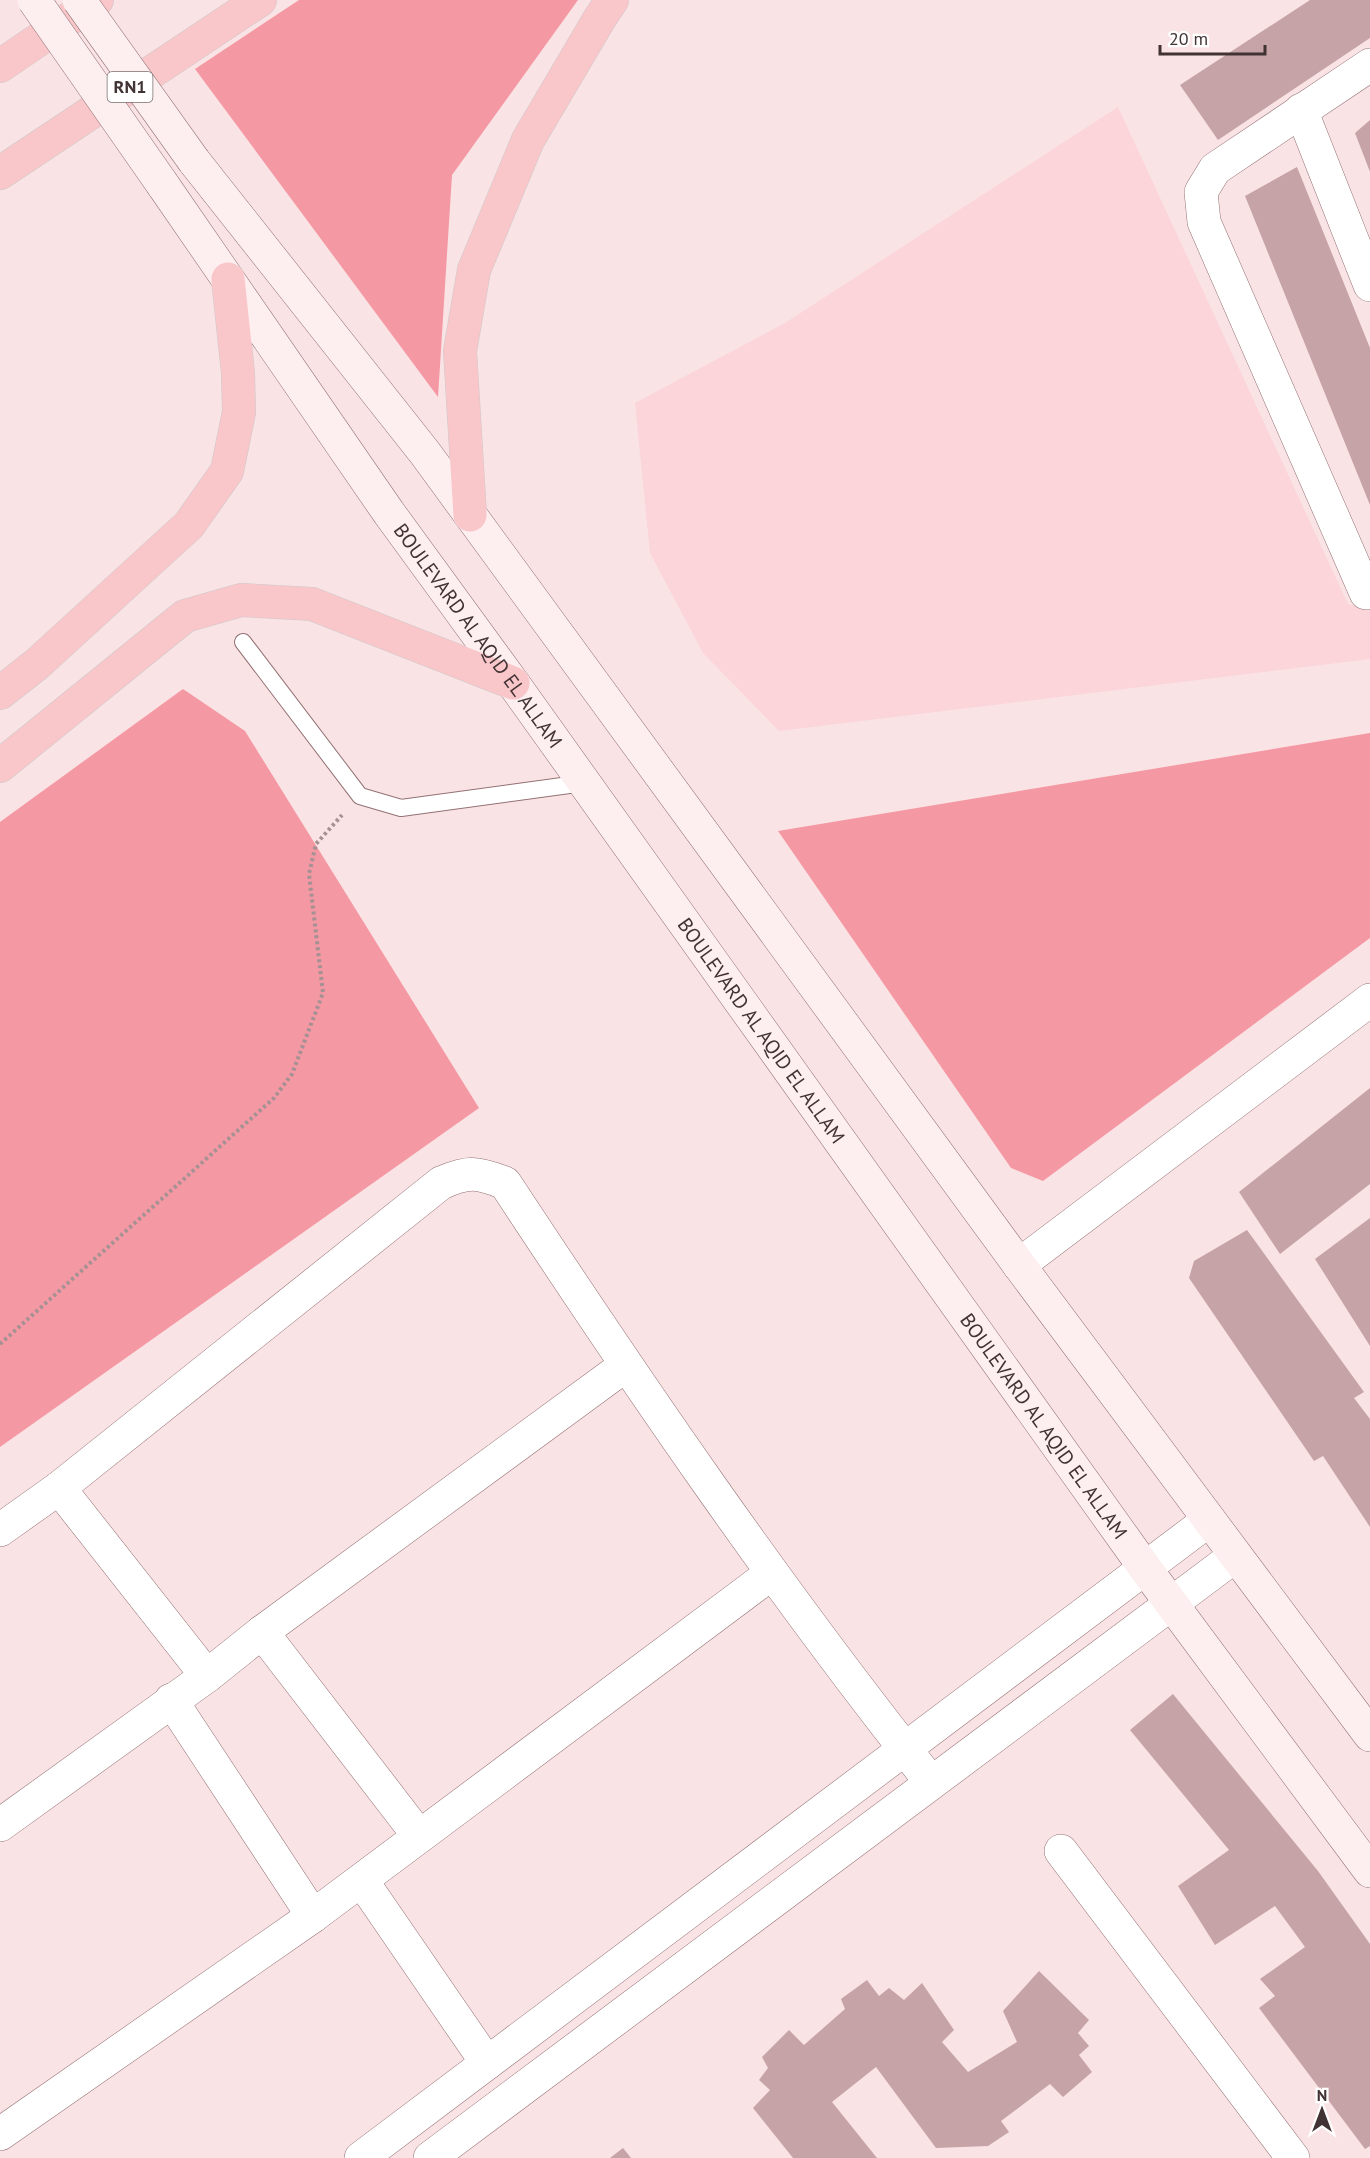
<svg xmlns="http://www.w3.org/2000/svg" width="1370" height="2158" viewBox="0 0 1370 2158" font-family="'PT Sans',sans-serif">
<rect width="100%" height="100%" fill="#fae3e5"/>
<polygon fill="#fbd5d9" points="1118,107 1348,604 1370,611 1370,659 779,731 703,653 650,553 635,403 785,323"/>
<g fill="#f498a3">
<polygon points="299,0 578,0 452,175 438,397 195,69"/>
<polygon points="183,689 245,731 479,1108 0,1447 0,822"/>
<polygon points="1370,733 1370,938 1043,1181 1011,1168 778,831"/>
</g>
<g fill="#c6a3a6">
<polygon points="1310,0 1370,0 1370,38 1218,140 1180,85"/>
<polygon points="1370,120 1370,172 1355,133"/>
<polygon points="1297,167 1370,348 1370,505 1245,196"/>
<polygon points="1370,1088 1370,1184 1280,1254 1239,1192"/>
<polygon points="1370,1218 1370,1346 1315,1259"/>
<polygon points="1247,1230 1364,1392 1354,1398 1370,1419 1370,1527 1323,1456 1314,1461 1189,1278 1194,1261"/>
<polygon points="1173,1694 1318,1871 1370,1944 1370,2146 1365,2149 1259,2008 1275,1996 1260,1979 1305,1947 1275,1906 1215,1945 1178,1886 1229,1850 1130,1730"/>
<polygon points="1039,1971 1089,2020 1078,2033 1089,2046 1079,2055 1092,2072 1063,2097 1050,2084 1001,2121 1009,2132 988,2146 936,2148 876,2067 832,2102 877,2158 793,2158 753,2108 770,2090 759,2080 768,2068 762,2057 789,2030 804,2045 845,2009 841,1999 867,1980 879,1996 889,1988 904,2000 922,1983 954,2030 942,2042 968,2072 1017,2042 1003,2011"/>
<polygon points="623,2148 631,2158 610,2158"/>
</g>
<g fill="none" stroke-linecap="round" stroke-linejoin="round">
<g stroke="#937174" stroke-width="18">
<polyline id="lane" points="243,642 360,796 401,808 584,783"/>
</g>
<g stroke="#937174" stroke-width="34">
<g id="street">
<polyline points="1370,65 1215,169 1201,192 1204,222 1366,593 1370,592"/>
<polyline points="1301,110 1370,285"/>
<polyline points="1019,1265 1370,1000"/>
<polyline points="59,1488 207,1676"/>
<path d="M0,1530l59,-42 382,-305c28,-12 36,-11 64,0 135,205 273,407 426,599"/>
<polyline points="262,1632 419,1836"/>
<polyline points="171,1700 313,1916"/>
<polyline points="0,1825 207,1676 262,1632 626,1365"/>
<polyline points="1061,1851 1293,2158"/>
<polyline points="362,1881 487,2063"/>
<polyline points="0,2134 313,1916 772,1573"/>
<polyline points="361,2158 1209,1520"/>
<polyline points="430,2158 1235,1556"/>
</g>
</g>
<g stroke="#937174" stroke-width="34">
<g id="secondary">
<polyline points="194,161 425,453 1019,1265 1370,1735"/>
<path id="s1" d="M163,185l226,328 124,170 632,885 225,303"/>
</g>
</g>
<g stroke="#cecaca" stroke-width="34">
<g id="highway">
<polyline points="0,66 97,0"/>
<polyline points="0,173 260,0"/>
<polyline points="470,515 460,351 474,270 528,140 600,18 612,0"/>
<polyline points="0,693 37,664 189,525 227,471 239,412 238,373 228,279"/>
<polyline points="0,766 185,616 241,600 312,604 513,683"/>
</g>
</g>
<polyline stroke="#a59193" stroke-width="4" stroke-dasharray="3 3" stroke-linecap="butt" points="0,1344 274,1098 292,1074 323,993 309,874 316,844 342,815"/>
<use href="#lane" stroke="#fff" stroke-width="16"/>
<use href="#street" stroke="#fff" stroke-width="33"/>
<use href="#secondary" stroke="#fdeeef" stroke-width="33"/>
<use href="#highway" stroke="#f9c6ca" stroke-width="33"/>
<g stroke="#937174" stroke-width="34" stroke-linecap="butt">
<g id="secondary-bridge">
<polyline points="34,0 163,185"/>
<polyline points="79,0 194,161"/>
</g>
</g>
<use href="#secondary-bridge" stroke="#fdeeef" stroke-width="33"/>
</g>
<g text-anchor="middle" stroke-width="6" stroke-linejoin="round" paint-order="stroke">
<rect fill="#fff" stroke="#7a7070" stroke-width="1.5" x="107.5" y="72" width="45" height="30" rx="4.5"/>
<g font-size="18" font-weight="bold" fill="#413233">
<text x="130" y="93">RN1</text>
</g>
<g font-size="20" fill="#413233" stroke="#fff">
<text dy="7" stroke="none"><textPath href="#s1" startOffset="550">BOULEVARD AL AQID EL ALLAM</textPath></text>
<text dy="7" stroke="none"><textPath href="#s1" startOffset="1036">BOULEVARD AL AQID EL ALLAM</textPath></text>
<text dy="7" stroke="none"><textPath href="#s1" startOffset="1522">BOULEVARD AL AQID EL ALLAM</textPath></text>
</g>
</g>
<g transform="translate(1322 2110)" stroke="#ffffff" stroke-width="4.5" paint-order="stroke">
<path d="M0-4.5L10 22L0 15L-10 22Z" fill="#413233"/>
<text y="-9" font-size="16" font-weight="bold" text-anchor="middle" fill="#413233">N</text>
</g>
<path d="M1160 45v9h105v-9" fill="none" stroke="#413233" stroke-width="3"/>
<text x="1169" y="45" font-size="18" fill="#413233" stroke="#ffffff" stroke-width="4.5" paint-order="stroke">20 m</text>
</svg>
